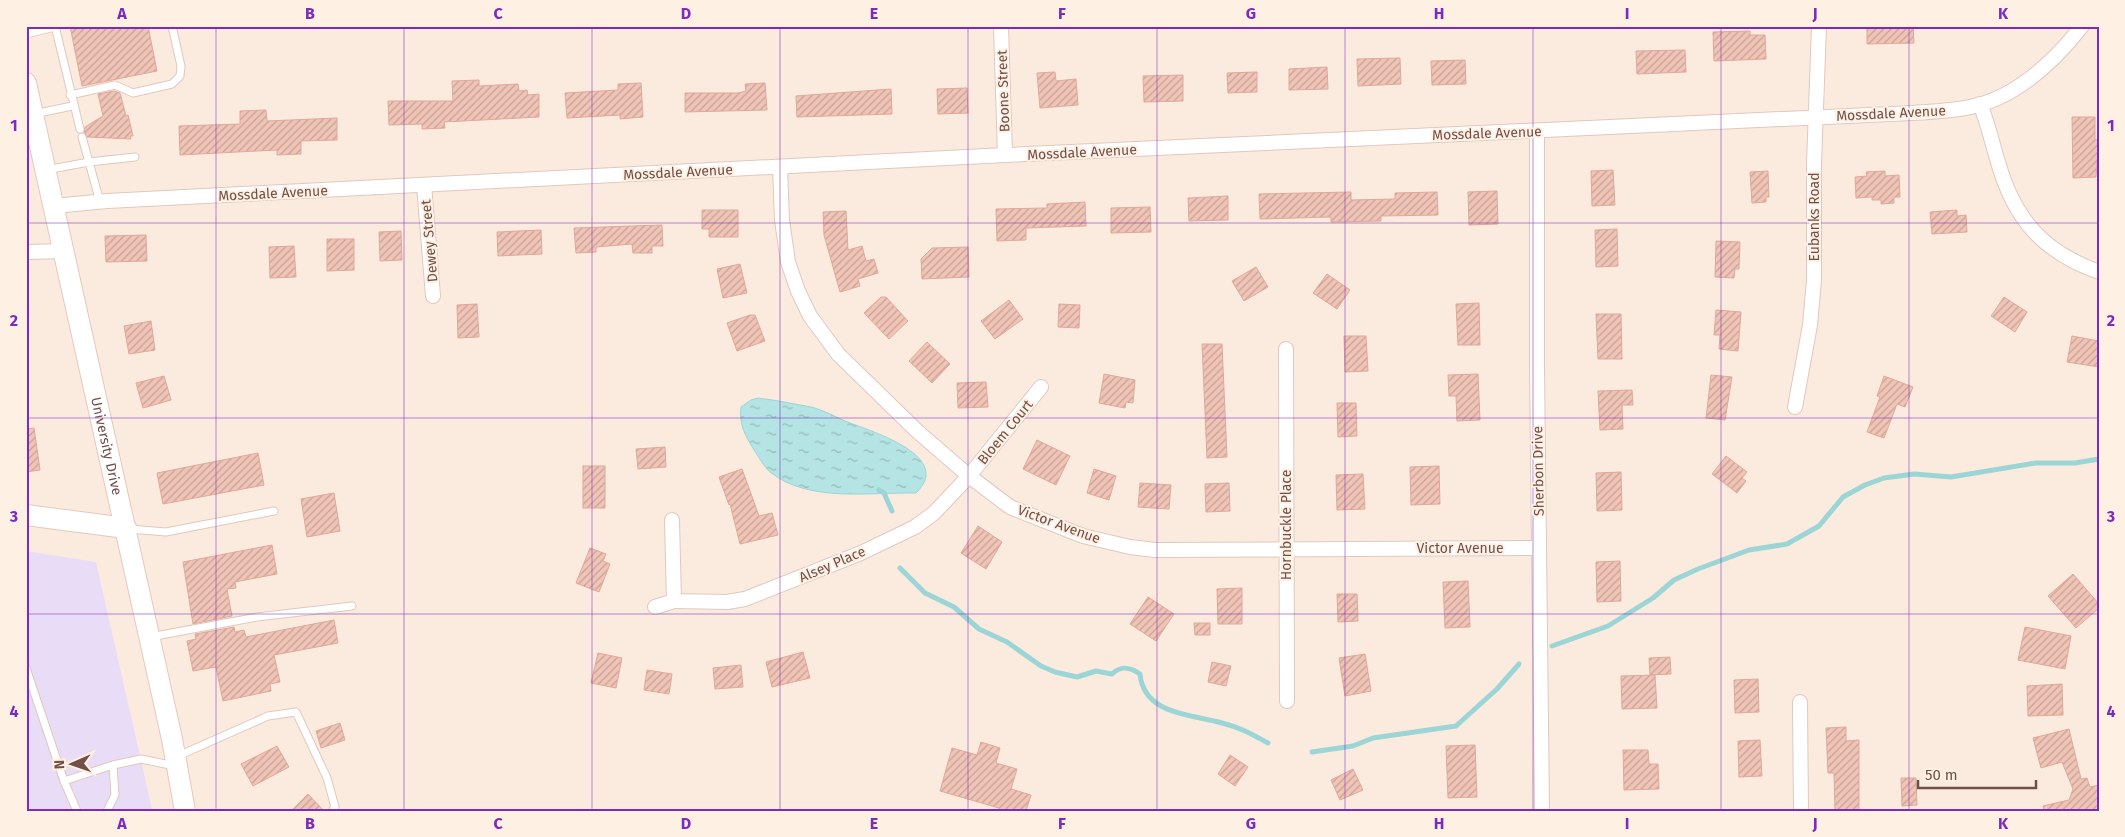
<svg xmlns="http://www.w3.org/2000/svg" width="2125" height="837" viewBox="0 0 2125 837" font-family="'Fira Sans',sans-serif">
<defs>
<pattern id="water-ripples" width="26" height="14" patternUnits="userSpaceOnUse" patternTransform="scale(1.25)"><rect width="26" height="14" fill="#b4e4e3"/><path d="M2 4q2-2 4 0t4 0M15 11q2-2 4 0t4 0" fill="none" stroke="#97bbba"/></pattern>
<pattern id="building-hatch" width="6" height="6" patternUnits="userSpaceOnUse" patternTransform="scale(1.25)"><rect width="6" height="6" fill="#f0c4b7"/><path d="M-1 1l2-2M0 6l6-6M5 7l2-2" fill="none" stroke="#c7a297"/></pattern>
</defs>
<rect width="100%" height="100%" fill="#fbebdf"/>
<polygon fill="#e9dcf7" points="26,551 96,562 152,809 151,811 26,811"/>
<path fill="url(#water-ripples)" stroke="#9bd5d5" d="M758,398c18,2 36,6 53,9 13,3 26,11 39,16 24,9 104,34 66,70 -46,-1 -107,10 -146,-21 -6,-5 -11,-15 -16,-22 -9,-15 -15,-25 -13,-43l10,-7z"/>
<g fill="none" stroke-linecap="round" stroke-linejoin="round">
<g stroke="#9bd5d5" stroke-width="5">
<polyline points="879,490 884,493 892,511"/>
<path d="M900,568l25,25 29,14 25,22 28,13 34,24 14,6 22,5 19,-6 16,3c9,-9 18,-7 28,0 4,41 51,40 82,49 17,4 31,12 46,20"/>
<polyline points="1552,646 1608,626 1653,598 1674,580 1698,569 1749,550 1787,544 1819,526 1843,497 1865,485 1884,478 1914,474 1951,477 2036,463 2075,463 2099,459"/>
<polyline points="1312,752 1353,746 1373,738 1456,726 1497,689 1519,664"/>
</g>
</g>
<g fill="url(#building-hatch)" stroke="#e2a898">
<polygon points="70,26 148,26 157,71 82,86"/>
<polygon points="1867,26 1913,26 1914,43 1867,44"/>
<polygon points="1750,31 1750,35 1765,35 1766,59 1714,61 1713,32"/>
<polygon points="1685,50 1686,72 1637,74 1636,51"/>
<polygon points="1400,58 1401,84 1358,86 1357,59"/>
<polygon points="1465,60 1466,84 1432,85 1431,61"/>
<polygon points="1327,67 1328,89 1289,90 1289,69"/>
<polygon points="1055,72 1056,81 1076,79 1078,105 1040,108 1037,73"/>
<polygon points="1257,72 1257,92 1228,93 1227,73"/>
<polygon points="1183,75 1183,101 1144,102 1143,76"/>
<polygon points="479,80 479,86 518,84 519,91 527,90 528,95 539,94 539,117 444,122 445,128 422,129 422,124 389,125 388,101 453,101 452,81"/>
<polygon points="641,83 643,117 620,119 620,115 567,118 565,93 618,90 618,84"/>
<polygon points="765,83 767,110 685,112 685,93 738,93 746,91 745,84"/>
<polygon points="967,88 968,113 938,114 937,89"/>
<polygon points="891,89 892,114 797,117 796,96"/>
<polygon points="114,91 120,93 126,116 128,115 133,136 130,136 131,139 87,137 84,132 85,127 103,116 98,94"/>
<polygon points="266,110 267,121 337,118 337,140 301,141 301,154 277,155 277,150 180,155 179,126 240,124 240,111"/>
<polygon points="2072,117 2095,117 2095,140 2099,139 2096,177 2073,178"/>
<polygon points="1613,170 1615,205 1592,206 1591,171"/>
<polygon points="1768,171 1769,197 1766,197 1766,202 1752,203 1750,172"/>
<polygon points="1885,171 1885,176 1899,175 1900,197 1894,197 1894,203 1881,204 1881,200 1872,200 1872,197 1856,198 1855,177 1867,176 1866,172"/>
<polygon points="1497,191 1498,224 1469,225 1468,192"/>
<polygon points="1351,192 1351,200 1395,199 1395,193 1437,192 1438,215 1381,216 1381,221 1331,222 1331,217 1260,219 1259,194"/>
<polygon points="1228,196 1228,220 1189,221 1188,198"/>
<polygon points="1085,202 1086,226 1026,228 1026,240 997,241 996,209 1047,208 1047,204"/>
<polygon points="1150,207 1151,232 1111,233 1111,208"/>
<polygon points="702,210 738,210 738,237 709,237 709,229 702,229"/>
<polygon points="1957,210 1957,216 1966,215 1967,232 1932,234 1930,212"/>
<polygon points="846,211 848,250 862,246 866,261 874,259 878,273 858,279 860,286 840,292 824,235 823,212"/>
<polygon points="662,225 663,246 652,246 652,253 633,253 632,244 596,247 596,252 576,253 574,228"/>
<polygon points="1617,229 1618,266 1596,267 1595,230"/>
<polygon points="541,230 542,254 498,256 497,232"/>
<polygon points="401,231 402,260 380,261 379,232"/>
<polygon points="146,235 147,261 106,262 105,236"/>
<polygon points="327,239 354,239 354,270 327,271"/>
<polygon points="1716,241 1740,242 1739,269 1735,269 1734,278 1715,277"/>
<polygon points="294,246 296,277 270,278 269,247"/>
<polygon points="968,247 969,277 922,279 921,259 932,248"/>
<polygon points="740,264 747,293 723,298 717,269"/>
<polygon points="1256,267 1268,287 1244,301 1232,281"/>
<polygon points="1327,274 1350,290 1337,309 1313,293"/>
<polygon points="881,297 886,297 908,321 889,339 864,313"/>
<polygon points="2004,297 2027,312 2015,332 1991,316"/>
<polygon points="1009,300 1023,319 995,339 981,321"/>
<polygon points="1479,303 1480,345 1458,345 1456,304"/>
<polygon points="477,304 479,337 458,338 457,305"/>
<polygon points="1059,304 1080,305 1079,328 1058,327"/>
<polygon points="1716,310 1741,312 1738,351 1719,349 1720,335 1714,335"/>
<polygon points="1596,314 1621,314 1622,359 1598,359"/>
<polygon points="750,315 755,315 765,341 737,351 727,323"/>
<polygon points="151,321 155,350 129,354 124,326"/>
<polygon points="1344,336 1366,336 1368,371 1345,372"/>
<polygon points="2072,336 2099,341 2099,367 2067,362"/>
<polygon points="927,342 950,364 932,383 909,361"/>
<polygon points="1202,344 1222,344 1227,457 1207,458"/>
<polygon points="1104,374 1135,380 1133,403 1126,402 1125,408 1099,403"/>
<polygon points="1478,374 1480,420 1457,421 1456,396 1449,396 1448,375"/>
<polygon points="1711,375 1732,377 1725,420 1706,418"/>
<polygon points="164,376 171,400 143,408 136,383"/>
<polygon points="1884,376 1913,387 1905,407 1897,404 1884,438 1867,432 1880,397 1877,396"/>
<polygon points="986,382 988,407 958,408 957,383"/>
<polygon points="1632,390 1633,405 1622,405 1623,429 1600,430 1598,391"/>
<polygon points="1337,403 1356,403 1357,436 1338,437"/>
<polygon points="34,428 40,470 26,472 26,429"/>
<polygon points="1037,440 1070,456 1056,485 1023,469"/>
<polygon points="665,447 666,467 638,469 636,449"/>
<polygon points="258,453 264,485 163,504 157,473"/>
<polygon points="1726,456 1747,472 1742,478 1746,481 1737,493 1712,474"/>
<rect x="583" y="466" width="22" height="42"/>
<polygon points="1439,466 1440,504 1411,505 1410,467"/>
<polygon points="742,469 759,516 772,513 778,535 740,544 730,504 729,505 719,477"/>
<polygon points="1094,469 1116,476 1109,500 1087,493"/>
<polygon points="1621,472 1622,510 1597,511 1596,473"/>
<polygon points="1363,474 1365,509 1337,510 1336,475"/>
<polygon points="1140,483 1171,485 1169,509 1138,507"/>
<polygon points="1229,483 1230,511 1206,512 1205,484"/>
<polygon points="334,493 340,531 307,537 301,499"/>
<polygon points="978,526 1002,542 986,569 961,553"/>
<polygon points="272,545 277,574 235,582 236,588 227,589 232,616 193,624 183,562"/>
<polygon points="590,548 606,554 603,561 610,564 599,592 576,583"/>
<polygon points="1620,561 1621,601 1597,602 1596,562"/>
<polygon points="2073,574 2099,604 2099,608 2076,628 2048,596"/>
<polygon points="1468,581 1470,627 1445,628 1443,582"/>
<polygon points="1242,588 1242,624 1218,624 1217,589"/>
<polygon points="1337,594 1357,594 1358,621 1338,622"/>
<polygon points="1148,597 1174,614 1156,641 1130,624"/>
<polygon points="334,620 338,643 274,655 280,682 270,684 271,691 223,701 216,667 193,671 187,641 196,639 195,634 234,627 235,632 244,630 246,637"/>
<polygon points="1194,623 1210,623 1210,635 1195,635"/>
<polygon points="2025,627 2071,636 2065,669 2018,660"/>
<polygon points="803,652 810,678 772,687 766,662"/>
<polygon points="598,653 622,658 616,688 591,683"/>
<polygon points="1365,654 1371,691 1345,696 1339,658"/>
<polygon points="1670,657 1671,674 1650,675 1649,658"/>
<polygon points="1212,662 1231,666 1226,686 1208,682"/>
<polygon points="741,665 743,687 715,689 713,668"/>
<polygon points="647,670 672,674 669,694 644,690"/>
<polygon points="1655,675 1657,708 1622,709 1621,676"/>
<polygon points="1758,679 1759,712 1735,713 1734,680"/>
<polygon points="2062,684 2063,715 2028,716 2027,686"/>
<polygon points="340,723 345,740 321,748 316,731"/>
<polygon points="1846,727 1846,741 1859,740 1859,811 1835,811 1834,773 1828,773 1826,728"/>
<polygon points="2069,729 2081,779 2087,778 2090,787 2099,785 2099,811 2044,811 2043,806 2069,800 2073,789 2062,762 2041,768 2033,738"/>
<polygon points="1760,740 1762,776 1739,777 1738,741"/>
<polygon points="981,742 1000,748 996,763 1017,769 1011,789 1031,795 1026,811 999,811 999,808 940,791 952,748 977,755"/>
<polygon points="1475,745 1477,797 1448,798 1446,746"/>
<polygon points="277,746 289,767 253,786 241,764"/>
<polygon points="1623,750 1648,750 1649,764 1658,764 1659,789 1624,790"/>
<polygon points="1230,755 1248,767 1235,786 1218,774"/>
<polygon points="1353,769 1363,790 1340,800 1331,780"/>
<polygon points="1901,778 1916,778 1917,805 1902,806"/>
<polygon points="308,794 324,811 291,811"/>
</g>
<g fill="none" stroke-linecap="round" stroke-linejoin="round">
<g stroke="#e1c8be" stroke-width="9">
<g id="service">
<polyline points="55,26 80,129"/>
<polyline points="26,34 55,27"/>
<polyline points="70,95 115,85 133,93 172,84 180,76 181,66 172,26"/>
<polyline points="34,114 72,106"/>
<polyline points="46,170 89,162 82,137"/>
<polyline points="100,202 89,162 135,157"/>
<polyline points="129,529 166,532 274,511"/>
<polyline points="150,637 257,617 352,606"/>
<polyline points="26,668 64,781 77,811"/>
<polyline points="178,756 268,716 296,712 327,778 335,807 332,811"/>
<polyline points="64,781 113,765 141,759 175,766"/>
<polyline points="107,811 115,795 113,765"/>
</g>
</g>
<g stroke="#e1c8be" stroke-width="16">
<g id="minor">
<polyline points="1001,26 1005,155"/>
<path d="M1980,104c8,19 12,39 18,58 16,57 45,90 101,110"/>
<polyline points="1537,131 1537,368 1542,811"/>
<polyline points="780,167 782,220 788,262 798,291 810,316 838,354 917,431 969,476 1010,507 1083,536 1130,547 1155,550 1539,548"/>
<polyline points="424,185 433,296"/>
<path d="M54,206l53,-5 898,-46 907,-42c17,-1 36,-2 53,-5 49,-8 88,-45 117,-82"/>
<polyline points="26,252 64,251"/>
<polyline points="1286,349 1287,701"/>
<polyline points="1795,407 1810,325 1814,280 1814,164 1819,26"/>
<polyline points="672,520 674,601 727,602 745,599 861,553 915,527 934,513 969,476 1041,387"/>
<polyline points="655,607 674,601"/>
<polyline points="1800,702 1801,811"/>
</g>
</g>
<g stroke="#e6c8bc" stroke-width="22">
<g id="secondary">
<path id="s1" d="M26,83l146,656 13,72"/>
<polyline points="26,515 126,528"/>
</g>
</g>
<use href="#service" stroke="#fff" stroke-width="7"/>
<use href="#minor" stroke="#fff" stroke-width="14"/>
<use href="#secondary" stroke="#fff" stroke-width="20"/>
</g>
<path fill="none" stroke="#7b2cbf" stroke-width="1" stroke-opacity="0.55" d="M216,26v785M404,26v785M592,26v785M780,26v785M968,26v785M1157,26v785M1345,26v785M1533,26v785M1721,26v785M1909,26v785M26,223h2073M26,418h2073M26,614h2073"/>
<g text-anchor="middle" stroke-width="4" stroke-linejoin="round" paint-order="stroke">
<g font-size="14" fill="#714f48" stroke="#fff0e4">
<text transform="translate(1003 91) rotate(-92)" y="5">Boone Street</text>
<text transform="translate(1891 113) rotate(-3)" y="5">Mossdale Avenue</text>
<text transform="translate(1487 133) rotate(-2)" y="5">Mossdale Avenue</text>
<text transform="translate(1082 152) rotate(-3)" y="5">Mossdale Avenue</text>
<text transform="translate(678 172) rotate(-3)" y="5">Mossdale Avenue</text>
<text transform="translate(273 193) rotate(-3)" y="5">Mossdale Avenue</text>
<text transform="translate(1814 217) rotate(-90)" y="5">Eubanks Road</text>
<text transform="translate(429 241) rotate(-95)" y="5">Dewey Street</text>
<text transform="translate(1005 432) rotate(-51)" y="5">Bloem Court</text>
<text dy="5" stroke="none"><textPath href="#s1" startOffset="372">University Drive</textPath></text>
<text transform="translate(1538 471) rotate(-91)" y="5">Sherbon Drive</text>
<text transform="translate(1059 524) rotate(20)" y="5">Victor Avenue</text>
<text transform="translate(1286 525) rotate(-90)" y="5">Hornbuckle Place</text>
<text x="1460" y="553">Victor Avenue</text>
<text transform="translate(832 564) rotate(-23)" y="5">Alsey Place</text>
</g>
</g>
<rect width="2125" height="837" fill="none" stroke="#fff0e4" stroke-width="55"/>
<g transform="translate(72 764) rotate(268)" stroke="#fff0e4" stroke-width="4" paint-order="stroke">
<path d="M0-4L9 19L0 12L-9 19Z" fill="#714f48"/>
<text y="-8" font-size="14" font-weight="bold" text-anchor="middle" fill="#714f48">N</text>
</g>
<path d="M1918 780v8h118v-8" fill="none" stroke="#714f48" stroke-width="2.5"/>
<text x="1925" y="780" font-size="15" fill="#714f48" stroke="#fff0e4" stroke-width="4" paint-order="stroke">50 m</text>
<rect x="28" y="28" width="2070" height="782" fill="none" stroke="#7b2cbf" stroke-width="2"/>
<g font-size="16" text-anchor="middle" font-weight="bold" fill="#7b2cbf">
<text x="122" y="19">A</text>
<text x="310" y="19">B</text>
<text x="498" y="19">C</text>
<text x="686" y="19">D</text>
<text x="874" y="19">E</text>
<text x="1062" y="19">F</text>
<text x="1251" y="19">G</text>
<text x="1439" y="19">H</text>
<text x="1627" y="19">I</text>
<text x="1815" y="19">J</text>
<text x="2003" y="19">K</text>
<text x="14" y="131">1</text>
<text x="2111" y="131">1</text>
<text x="14" y="326">2</text>
<text x="2111" y="326">2</text>
<text x="14" y="522">3</text>
<text x="2111" y="522">3</text>
<text x="14" y="717">4</text>
<text x="2111" y="717">4</text>
<text x="122" y="829">A</text>
<text x="310" y="829">B</text>
<text x="498" y="829">C</text>
<text x="686" y="829">D</text>
<text x="874" y="829">E</text>
<text x="1062" y="829">F</text>
<text x="1251" y="829">G</text>
<text x="1439" y="829">H</text>
<text x="1627" y="829">I</text>
<text x="1815" y="829">J</text>
<text x="2003" y="829">K</text>
</g>
</svg>
